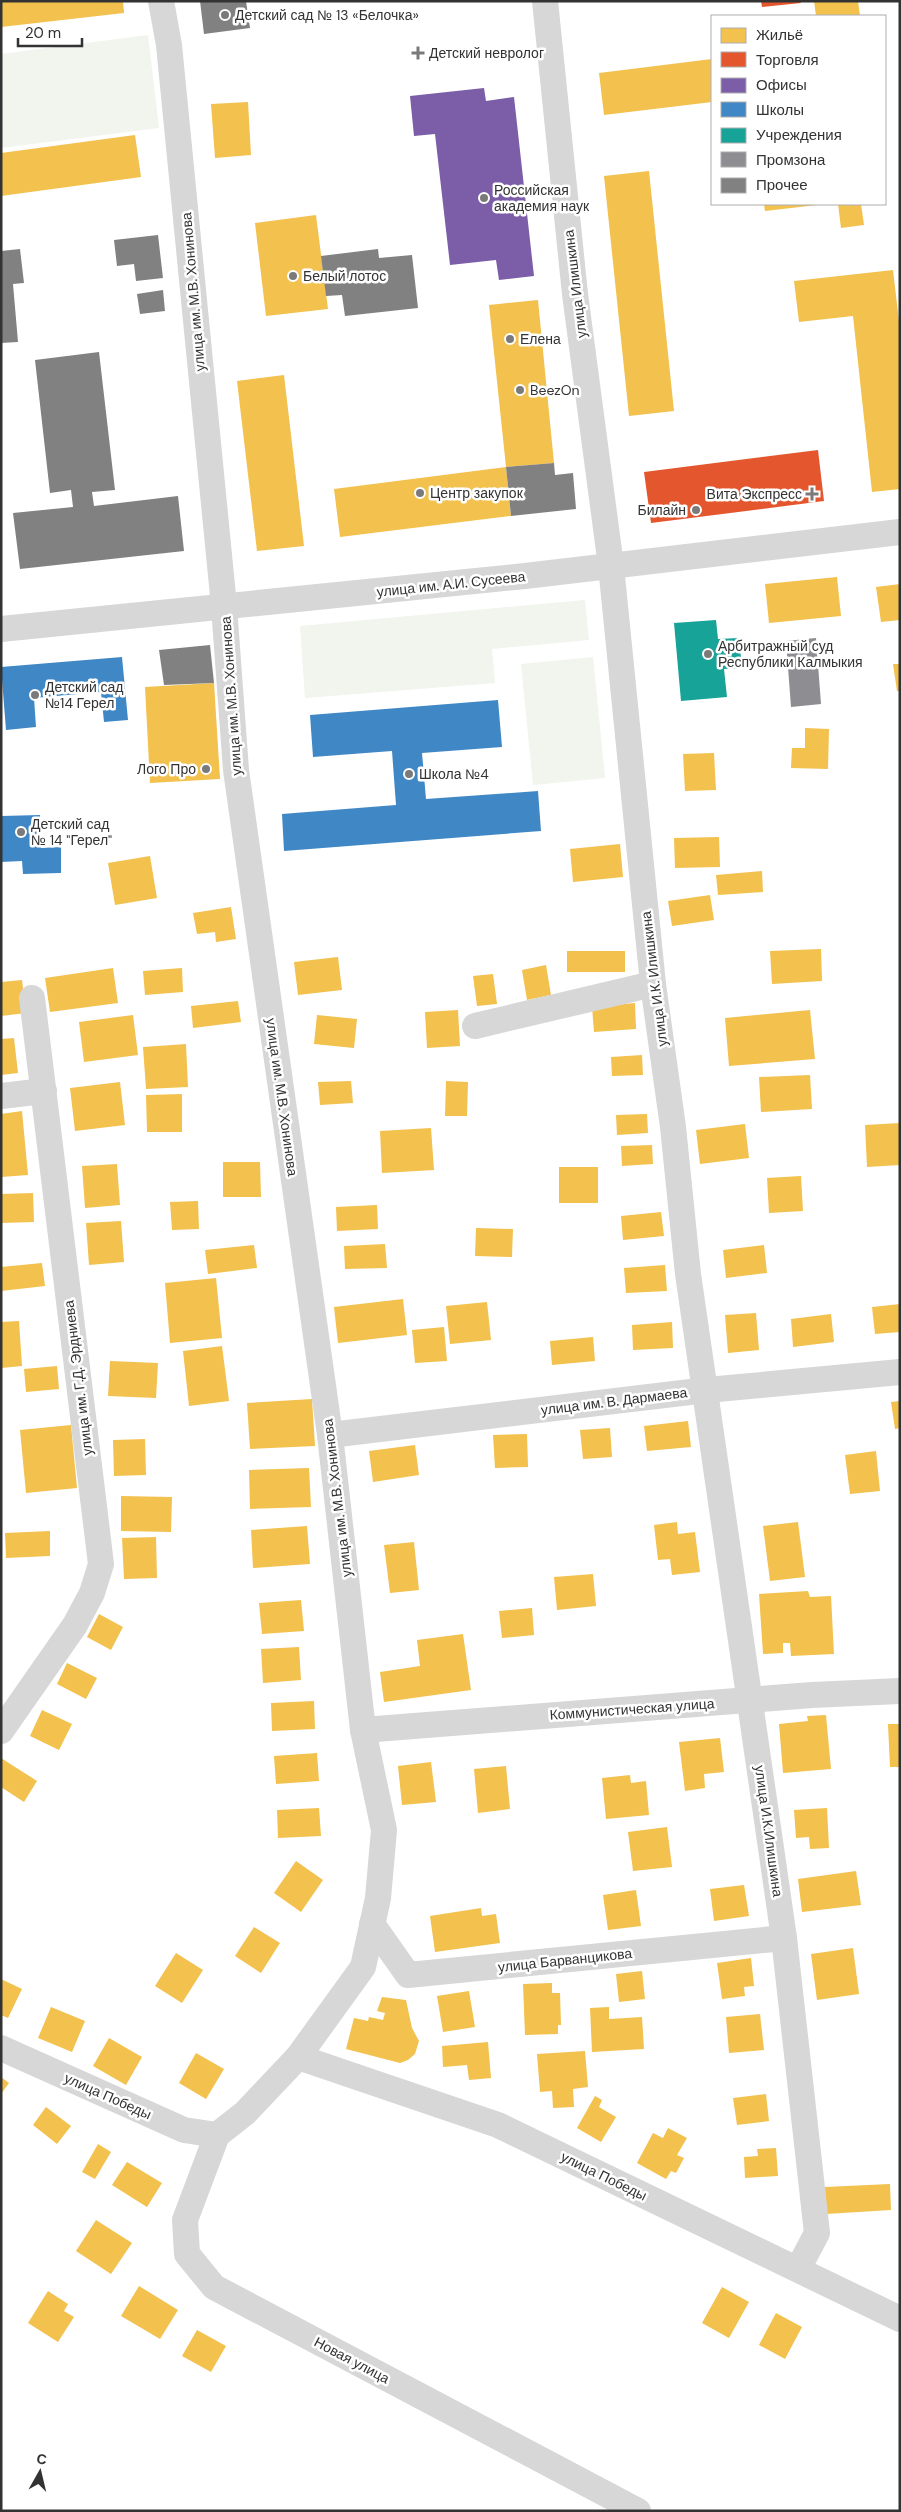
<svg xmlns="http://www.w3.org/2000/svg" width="901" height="2512" viewBox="0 0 901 2512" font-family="'DM Sans',sans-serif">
<rect width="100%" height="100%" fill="#fff"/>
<g fill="#f1f5ed">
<polygon points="148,35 159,128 1,148 1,54"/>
<polygon points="585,600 589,640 492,649 495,683 305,698 300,626"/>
<polygon points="593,657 605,778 533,785 521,664"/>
</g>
<g fill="#f2c14e">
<polygon points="1,1 123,1 124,13 1,27"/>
<polygon points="814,1 858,1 860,16 816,16"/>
<polygon points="712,59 712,102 604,115 599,73"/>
<polygon points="248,102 251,155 215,158 211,104"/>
<polygon points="135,135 141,177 1,196 1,153"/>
<polygon points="649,171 674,411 629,416 604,176"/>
<polygon points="764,204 817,204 817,205 765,211"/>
<polygon points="838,204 861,204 864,225 841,228"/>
<polygon points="316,215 328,309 266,316 255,223"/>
<polygon points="893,270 900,330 900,489 872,492 853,316 799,322 794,281"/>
<polygon points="538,300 554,463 506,467 489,305"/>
<polygon points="284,375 304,546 257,551 237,381"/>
<polygon points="506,467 511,516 340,537 334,489"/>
<polygon points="837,577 841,616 769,623 765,584"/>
<polygon points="900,584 900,620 881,622 876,587"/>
<polygon points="893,664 900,664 900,691 897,691"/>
<polygon points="214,683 220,779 150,783 145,687"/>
<polygon points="805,728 829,729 828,769 791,768 792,748 805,748"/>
<polygon points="714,753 716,790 685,791 683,754"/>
<polygon points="719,837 720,867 675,868 674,838"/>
<polygon points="620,844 623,877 573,882 570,849"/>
<polygon points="150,856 157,898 115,905 108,863"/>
<polygon points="762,871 763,892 718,895 716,875"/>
<polygon points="710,895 714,920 672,926 668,901"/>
<polygon points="231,907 236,939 216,942 215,932 197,934 193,913"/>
<polygon points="821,949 822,981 772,984 770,951"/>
<rect x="567" y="951" width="58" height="21"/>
<polygon points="338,957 342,990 298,995 294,962"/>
<polygon points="546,965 551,995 527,1000 522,970"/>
<polygon points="113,968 118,1003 50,1012 45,978"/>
<polygon points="182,968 183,992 145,995 143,971"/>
<polygon points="493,974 497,1004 477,1006 473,976"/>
<polygon points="22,980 26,1013 1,1016 1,982"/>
<polygon points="238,1001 241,1022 193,1028 191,1006"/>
<polygon points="635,1003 636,1029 594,1032 592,1007"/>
<polygon points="458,1010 460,1046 427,1048 425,1012"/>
<polygon points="810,1010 815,1059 729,1066 725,1018"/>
<polygon points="133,1015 138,1055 84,1062 79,1022"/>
<polygon points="317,1015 357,1019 354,1048 314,1044"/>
<polygon points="14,1038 18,1073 1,1075 1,1039"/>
<polygon points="186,1044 188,1087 146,1089 143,1047"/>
<polygon points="642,1055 643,1075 612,1076 611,1057"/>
<polygon points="810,1075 812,1109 761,1112 759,1077"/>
<polygon points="351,1081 353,1103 320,1105 318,1082"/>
<polygon points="446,1081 468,1082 467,1116 445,1116"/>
<polygon points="120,1082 125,1125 75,1131 70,1088"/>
<polygon points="182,1094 182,1132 147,1132 146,1095"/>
<polygon points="22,1111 28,1175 1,1177 1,1114"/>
<polygon points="647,1114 648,1133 617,1135 616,1115"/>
<polygon points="900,1123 900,1165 867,1167 865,1125"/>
<polygon points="745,1124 749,1158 700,1164 696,1130"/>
<polygon points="431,1128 434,1170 382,1173 380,1131"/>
<polygon points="652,1145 653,1164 622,1166 621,1146"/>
<polygon points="223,1162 260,1162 261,1197 223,1197"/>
<polygon points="117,1164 120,1205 85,1208 82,1166"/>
<rect x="559" y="1167" width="39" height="36"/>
<polygon points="801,1176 803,1211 769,1213 767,1178"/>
<polygon points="33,1193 34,1222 1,1223 1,1194"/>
<polygon points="198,1201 199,1229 172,1230 170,1202"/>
<polygon points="377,1205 378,1229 337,1231 336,1207"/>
<polygon points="661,1212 664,1236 623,1240 621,1216"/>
<polygon points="121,1221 124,1262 89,1265 86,1223"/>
<polygon points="476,1228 513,1229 512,1257 475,1256"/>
<polygon points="385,1244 387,1268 345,1269 344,1246"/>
<polygon points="254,1245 257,1268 208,1274 205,1250"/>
<polygon points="764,1245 767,1273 726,1278 723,1250"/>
<polygon points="42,1263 45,1286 1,1291 1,1267"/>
<polygon points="665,1265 667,1291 626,1293 624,1268"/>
<polygon points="216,1278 222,1338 170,1343 165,1283"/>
<polygon points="403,1299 407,1335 338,1343 334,1307"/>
<polygon points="487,1302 491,1340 450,1344 446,1306"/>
<polygon points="900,1304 900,1332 875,1334 872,1307"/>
<polygon points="756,1313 759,1350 728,1353 725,1315"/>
<polygon points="831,1314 834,1342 793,1347 791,1319"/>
<polygon points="19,1321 22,1366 1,1368 1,1322"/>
<polygon points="672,1322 673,1348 633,1350 632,1325"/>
<polygon points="444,1327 447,1361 415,1363 412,1330"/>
<polygon points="593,1337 595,1361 552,1365 550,1341"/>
<polygon points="222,1346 229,1401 189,1406 183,1351"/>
<polygon points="110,1361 158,1363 156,1398 108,1396"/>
<polygon points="57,1366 59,1389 26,1392 24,1369"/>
<polygon points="312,1399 315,1446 250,1449 247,1403"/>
<polygon points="900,1401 900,1428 895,1429 891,1402"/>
<polygon points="688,1421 691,1447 647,1451 644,1426"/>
<polygon points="71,1425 77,1488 26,1493 20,1430"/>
<polygon points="610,1428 612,1457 583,1459 580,1430"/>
<polygon points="527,1434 528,1467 495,1468 493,1435"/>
<polygon points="145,1439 146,1475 114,1476 113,1440"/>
<polygon points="415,1445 419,1475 373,1482 369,1451"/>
<polygon points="876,1451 880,1491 850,1494 845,1455"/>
<polygon points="309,1468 311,1507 250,1509 249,1470"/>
<polygon points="121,1496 172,1497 171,1532 121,1531"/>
<polygon points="677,1522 678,1534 695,1532 700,1572 672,1575 670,1559 658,1560 654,1525"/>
<polygon points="798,1522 805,1577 770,1581 763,1526"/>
<polygon points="307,1526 310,1564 253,1568 251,1530"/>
<polygon points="50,1531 50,1556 6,1558 5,1533"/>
<polygon points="156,1537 157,1578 124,1579 122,1538"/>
<polygon points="414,1542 419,1590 390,1593 384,1545"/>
<polygon points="593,1574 596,1606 557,1610 554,1577"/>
<polygon points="808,1591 810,1597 831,1596 834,1654 791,1656 790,1643 783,1643 783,1653 763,1654 759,1594"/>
<polygon points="301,1600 304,1631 262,1634 259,1603"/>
<polygon points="532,1608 534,1635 502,1638 499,1611"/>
<polygon points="99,1614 123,1627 111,1650 87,1637"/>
<polygon points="463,1634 471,1690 384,1702 380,1672 420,1666 417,1640"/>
<polygon points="299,1647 301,1680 263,1683 261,1649"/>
<polygon points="67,1663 97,1678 86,1699 57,1684"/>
<polygon points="314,1701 315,1729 272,1731 271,1703"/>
<polygon points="42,1710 72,1724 59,1750 30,1736"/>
<polygon points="826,1715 831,1769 783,1773 779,1724 808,1721 807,1716"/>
<polygon points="888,1724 900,1724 900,1767 890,1767"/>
<polygon points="720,1738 724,1772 704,1774 705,1788 685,1791 679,1742"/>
<polygon points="317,1753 319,1781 276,1784 274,1756"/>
<polygon points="1,1758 37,1781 24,1802 1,1787"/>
<polygon points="431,1762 436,1802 402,1805 398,1766"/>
<polygon points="506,1766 510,1809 478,1813 474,1769"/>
<polygon points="630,1775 631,1783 646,1781 649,1815 606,1819 602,1778"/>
<polygon points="319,1808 321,1836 278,1838 277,1810"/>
<polygon points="827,1808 829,1848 810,1849 809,1837 796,1838 794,1810"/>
<polygon points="667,1827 672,1867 633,1871 628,1832"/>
<polygon points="296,1861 323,1880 301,1912 274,1893"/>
<polygon points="856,1871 861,1905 802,1912 798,1879"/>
<polygon points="744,1885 749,1916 714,1921 710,1889"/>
<polygon points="636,1890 641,1926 608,1930 603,1895"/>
<polygon points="481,1908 482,1916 496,1914 500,1943 435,1952 430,1916"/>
<polygon points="254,1927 280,1943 261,1973 235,1956"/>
<polygon points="853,1948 859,1994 817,2000 811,1954"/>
<polygon points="176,1953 203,1970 182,2003 155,1986"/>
<polygon points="751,1958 754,1986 744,1987 745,1996 722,1999 717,1963"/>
<polygon points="642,1971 645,1999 619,2002 616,1974"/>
<polygon points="1,1979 22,1989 8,2018 1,2015"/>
<polygon points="552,1983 552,1993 560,1993 561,2025 558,2025 558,2034 525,2035 523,1984"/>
<polygon points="469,1991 475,2027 443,2032 437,1996"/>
<polygon points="382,1997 406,2000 412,2028 419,2041 415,2054 408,2060 400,2063 346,2049 354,2018 368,2021 369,2017 383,2020 385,2013 377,2011"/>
<polygon points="51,2007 85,2021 72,2052 38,2038"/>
<polygon points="609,2007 609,2019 642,2017 644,2049 592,2052 590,2008"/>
<polygon points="760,2014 764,2050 729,2053 726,2017"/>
<polygon points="109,2038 142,2057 126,2085 93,2066"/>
<polygon points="488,2042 491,2078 469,2080 467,2065 443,2067 442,2046"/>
<polygon points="585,2051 588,2087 573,2089 574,2107 553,2108 552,2091 540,2092 537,2054"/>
<polygon points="196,2053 224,2069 206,2099 179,2083"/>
<polygon points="1,2077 9,2083 1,2094"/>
<polygon points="766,2094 769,2121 737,2125 733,2098"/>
<polygon points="595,2096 602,2100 599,2107 616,2117 601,2142 577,2128"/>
<polygon points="46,2107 71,2126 57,2144 33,2125"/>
<polygon points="668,2128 687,2138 677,2155 684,2158 676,2173 671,2171 666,2179 637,2163 653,2133 663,2138"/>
<polygon points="98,2144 111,2152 95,2179 82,2172"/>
<polygon points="776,2148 778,2176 745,2178 744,2157 758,2156 757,2149"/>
<polygon points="127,2162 162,2183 147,2207 112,2185"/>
<polygon points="890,2184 891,2210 826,2214 825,2187"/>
<polygon points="96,2220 132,2243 111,2274 76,2251"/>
<polygon points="139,2286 178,2310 160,2339 121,2316"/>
<polygon points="722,2287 749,2302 729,2338 702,2323"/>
<polygon points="48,2291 68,2304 64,2311 74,2317 58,2342 28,2323"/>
<polygon points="776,2313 802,2327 785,2359 759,2345"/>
<polygon points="197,2330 226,2346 211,2372 182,2356"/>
</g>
<g fill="#e4572e">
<polygon points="761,1 800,1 801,3 762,7"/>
<polygon points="818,450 824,501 651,523 644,472"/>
</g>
<polygon fill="#7b5ea7" points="484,88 486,101 514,97 534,276 499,280 496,260 450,265 435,134 414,136 410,96"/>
<g fill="#3f88c5">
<polygon points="122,657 128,720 104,722 101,692 34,698 36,727 6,730 1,667"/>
<polygon points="498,700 502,747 422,753 426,799 538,791 541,831 284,851 282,814 396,805 392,751 313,757 310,715"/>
<polygon points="40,815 41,848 61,847 61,873 23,874 22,861 1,862 1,816"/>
</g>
<polygon fill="#17a398" points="716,620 718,639 739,638 742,668 724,669 727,697 681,701 674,623"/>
<polygon fill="#8d8d92" points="816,638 821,704 791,707 786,641"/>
<g fill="#818181">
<polygon points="200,1 246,1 250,28 204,34"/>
<polygon points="158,235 163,278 136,281 134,264 117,266 114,240"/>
<polygon points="20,249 24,283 13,284 18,342 1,343 1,251"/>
<polygon points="378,249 379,258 412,255 418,308 345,316 342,295 326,296 321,256"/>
<polygon points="163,290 165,311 140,314 137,294"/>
<polygon points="99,352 115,490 92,492 94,506 178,496 184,551 20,569 13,513 73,507 71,490 50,493 35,360"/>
<polygon points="554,463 555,475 573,473 576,509 511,516 506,467"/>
<polygon points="210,645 214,683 164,685 159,650"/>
</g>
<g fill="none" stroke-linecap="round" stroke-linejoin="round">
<g stroke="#d7d7d7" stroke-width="26">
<polyline points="161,1 169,45 224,606 236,770 330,1435 363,1730 384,1830 378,1898 363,1967 298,2057 245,2113 217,2135"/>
<polyline points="545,1 575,294 611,566 653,984 673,1127 688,1274 784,1938 817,2233 798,2269"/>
<polyline points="1,629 525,576 900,532"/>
<polyline points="475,1026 653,984"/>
<polyline points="1,1096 44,1091"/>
<polyline points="330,1435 707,1390 900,1372"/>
<polyline points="363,1730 812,1695 900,1691"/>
<polyline points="1,1731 75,1625 92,1593 101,1564 32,998"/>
<polyline points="372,1924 408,1975 784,1938"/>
<polyline points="1,2048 184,2130 217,2135"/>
<polyline points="298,2057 498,2125 900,2319"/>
<polyline points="217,2135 185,2220 187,2254 214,2287 638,2511"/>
</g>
</g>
<g fill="#7a7a7a" stroke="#fff" stroke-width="2">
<circle cx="225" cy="15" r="5"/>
<path d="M415.5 45.5h5v5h5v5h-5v5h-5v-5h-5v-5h5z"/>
<circle cx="484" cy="198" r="5"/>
<circle cx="293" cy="276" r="5"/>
<circle cx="510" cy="339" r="5"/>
<circle cx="520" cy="390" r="5"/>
<circle cx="420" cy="493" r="5"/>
<path d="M809.5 486.5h5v5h5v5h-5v5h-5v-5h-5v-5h5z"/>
<circle cx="696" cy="510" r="5"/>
<circle cx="708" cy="654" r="5"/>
<circle cx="35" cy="695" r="5"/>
<circle cx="206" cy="769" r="5"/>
<circle cx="409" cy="774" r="5"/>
<circle cx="21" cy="832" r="5"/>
</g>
<g text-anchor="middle" stroke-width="5" stroke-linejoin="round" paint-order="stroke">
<g font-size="14" fill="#333" stroke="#fff" text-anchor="start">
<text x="235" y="20">Детский сад № 13 «Белочка»</text>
<text x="429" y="58">Детский невролог</text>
<text x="494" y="195">Российская<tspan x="494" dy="16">академия наук</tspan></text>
<text x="303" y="281">Белый лотос</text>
<text x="520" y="344">Елена</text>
<text x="530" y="395">BeezOn</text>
<text x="430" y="498">Центр закупок</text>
<text x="802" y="499" text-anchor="end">Вита Экспресс</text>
<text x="686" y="515" text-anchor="end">Билайн</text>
<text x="718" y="651">Арбитражный суд<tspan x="718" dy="16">Республики Калмыкия</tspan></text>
<text x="45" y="692">Детский сад<tspan x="45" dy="16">№14 Герел</tspan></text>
<text x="196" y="774" text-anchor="end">Лого Про</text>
<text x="419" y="779">Школа №4</text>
<text x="31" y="829">Детский сад<tspan x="31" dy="16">№ 14 "Герел"</tspan></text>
</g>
<g font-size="14" fill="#333" stroke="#fff">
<text transform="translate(575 284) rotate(-97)" y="5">улица Илишкина</text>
<text transform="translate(193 292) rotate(-95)" y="5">улица им. М.В. Хонинова</text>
<text transform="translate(451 584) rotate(-6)" y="5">улица им. А.И. Сусеева</text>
<text transform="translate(231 696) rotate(-94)" y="5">улица им. М.В. Хонинова</text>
<text transform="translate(654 979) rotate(-97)" y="5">улица И.К. Илишкина</text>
<text transform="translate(282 1097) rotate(82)" y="5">улица им. М.В. Хонинова</text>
<text transform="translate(78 1378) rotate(-97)" y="5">улица им. Г.Д. Эрдниева</text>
<text transform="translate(614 1401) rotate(-7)" y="5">улица им. В. Дармаева</text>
<text transform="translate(337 1498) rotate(-97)" y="5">улица им. М.В. Хонинова</text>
<text transform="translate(632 1709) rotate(-4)" y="5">Коммунистическая улица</text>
<text transform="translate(769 1831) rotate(82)" y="5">улица И.К.Илишкина</text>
<text transform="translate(565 1960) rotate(-6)" y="5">улица Барванцикова</text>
<text transform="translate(108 2096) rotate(24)" y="5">улица Победы</text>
<text transform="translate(604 2176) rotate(26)" y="5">улица Победы</text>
<text transform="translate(352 2360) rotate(28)" y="5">Новая улица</text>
</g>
</g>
<rect width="901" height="2512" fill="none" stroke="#333333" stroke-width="5"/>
<rect x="711" y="15" width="175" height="190" fill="#ffffff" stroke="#adadad"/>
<rect x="721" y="28" width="25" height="15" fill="#f2c14e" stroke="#adadad"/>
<text x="756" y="40" font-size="15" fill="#333333">Жильё</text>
<rect x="721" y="52" width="25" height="15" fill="#e4572e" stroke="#adadad"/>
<text x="756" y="65" font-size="15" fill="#333333">Торговля</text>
<rect x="721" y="78" width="25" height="15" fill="#7b5ea7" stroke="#adadad"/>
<text x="756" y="90" font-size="15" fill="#333333">Офисы</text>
<rect x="721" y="102" width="25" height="15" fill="#3f88c5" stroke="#adadad"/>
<text x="756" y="115" font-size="15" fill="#333333">Школы</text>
<rect x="721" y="128" width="25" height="15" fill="#17a398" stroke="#adadad"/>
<text x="756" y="140" font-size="15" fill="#333333">Учреждения</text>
<rect x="721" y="152" width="25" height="15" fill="#8d8d92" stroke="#adadad"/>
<text x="756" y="165" font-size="15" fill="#333333">Промзона</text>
<rect x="721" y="178" width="25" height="15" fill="#818181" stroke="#adadad"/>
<text x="756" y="190" font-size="15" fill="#333333">Прочее</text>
<g transform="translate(40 2472) rotate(8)" stroke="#ffffff" stroke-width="4" paint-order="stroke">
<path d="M0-4L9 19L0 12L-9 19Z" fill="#333333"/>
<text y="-8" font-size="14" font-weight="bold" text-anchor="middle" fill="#333333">С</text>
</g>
<path d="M18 38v8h64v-8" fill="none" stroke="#333333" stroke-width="2.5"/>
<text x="25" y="38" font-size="15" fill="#333333" stroke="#ffffff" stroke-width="4" paint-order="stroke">20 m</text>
</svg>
